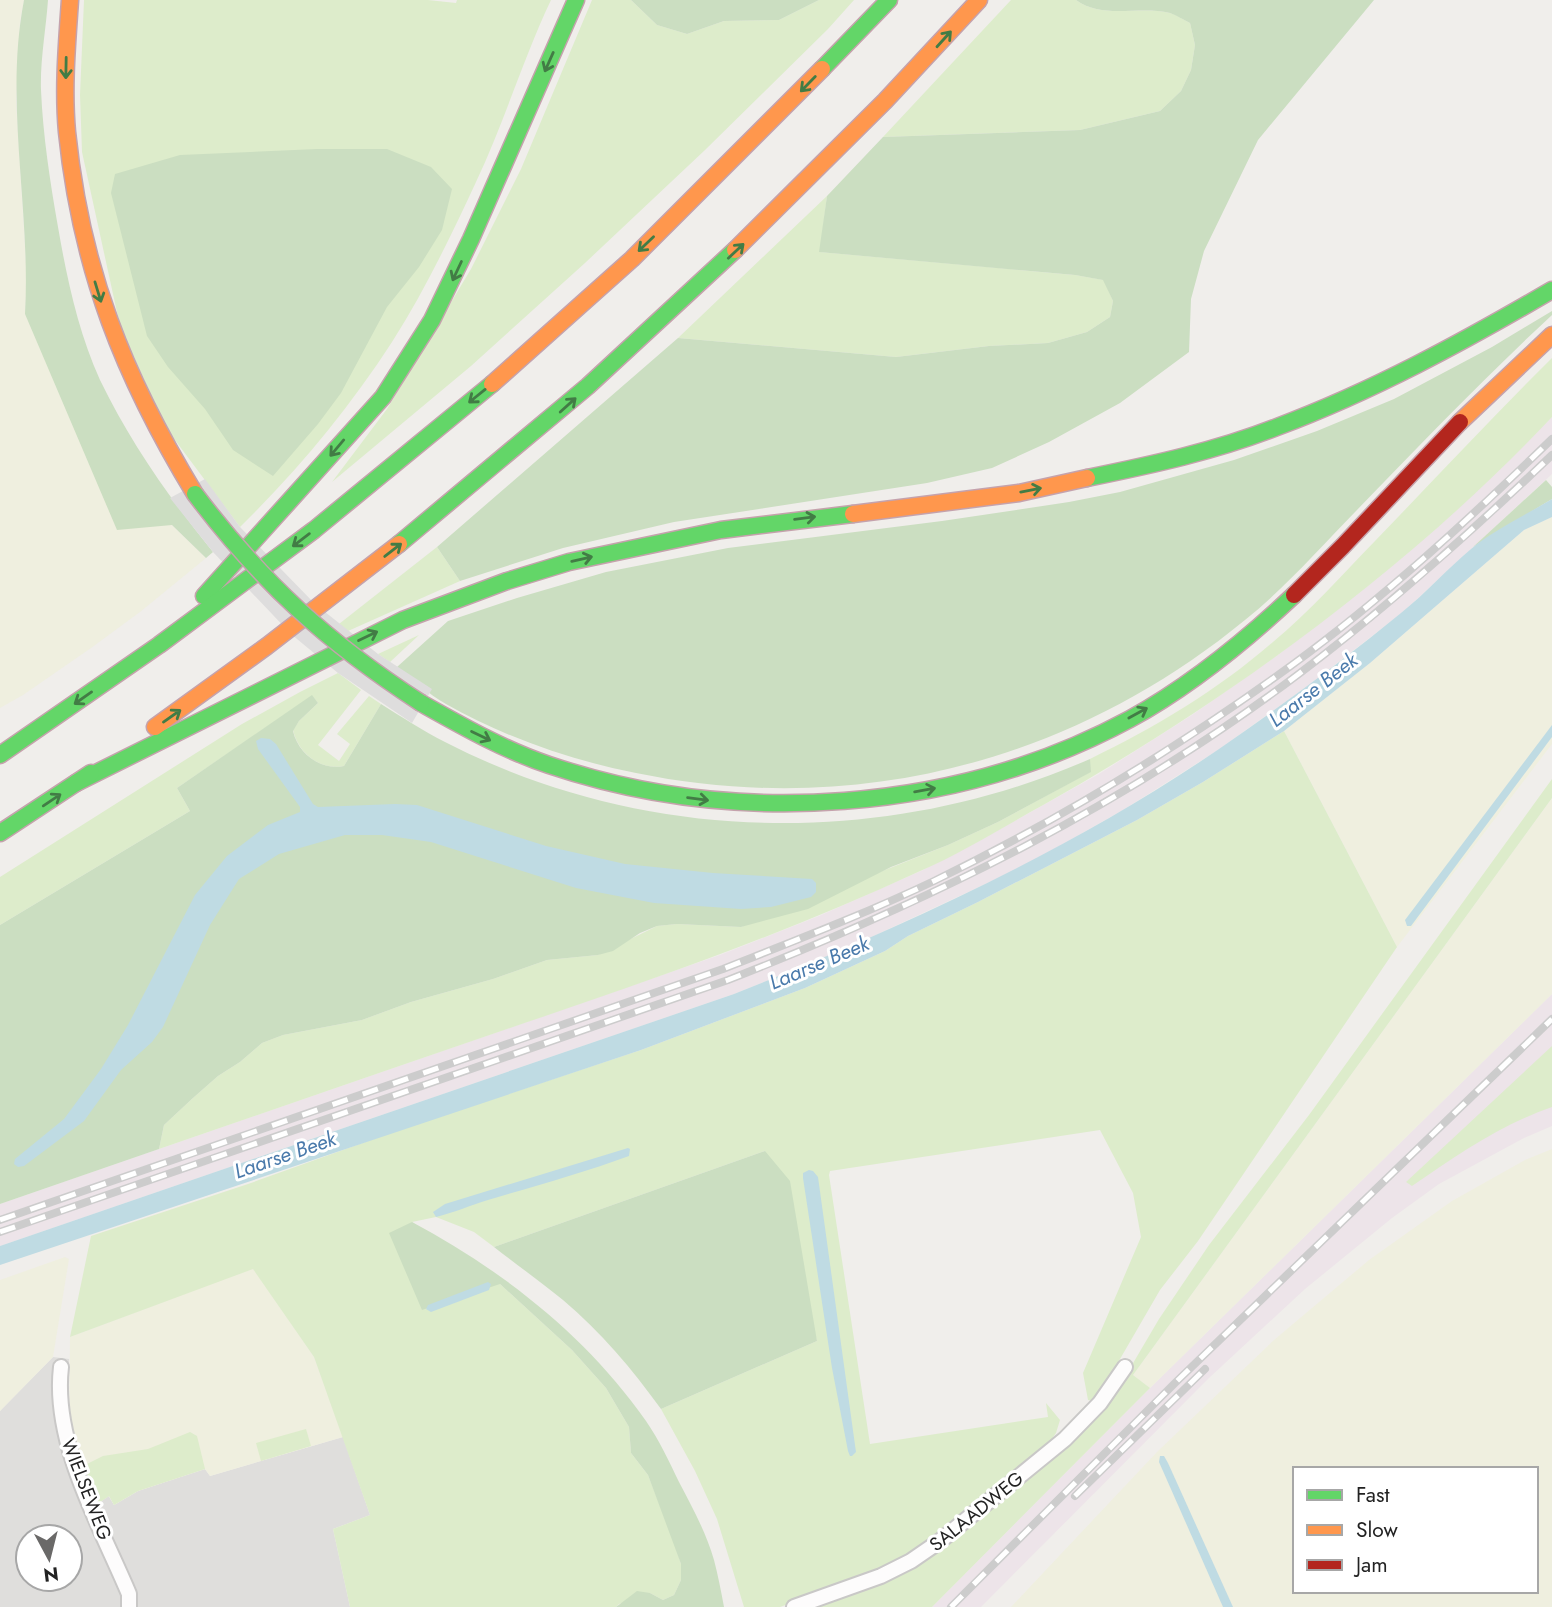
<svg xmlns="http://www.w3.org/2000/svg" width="1552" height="1607" viewBox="0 0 1552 1607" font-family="Jost,sans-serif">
<rect width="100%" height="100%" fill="#f0eeeb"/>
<path fill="#dfdedc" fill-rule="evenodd" d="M53,1357l16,2v71l45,75 24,-14 67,-22 5,7 133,-39 27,78 -37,14 17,78h-350v-196zM28,1537h42v42h-42z"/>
<g fill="#ede4e9">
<polygon points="1552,417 1552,474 1403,612 1310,684 1218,750 1123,810 1024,866 837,953 734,994 0,1246 0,1204 720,955 819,916 923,870 1002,828 1099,774 1192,715 1282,652 1370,584 1456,509"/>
<polygon points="1552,994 1552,1126 1524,1138 1439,1184 1392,1218 1305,1289 1209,1378 981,1607 932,1607 1150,1388"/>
</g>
<g fill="#efefdf" fill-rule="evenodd">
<polygon points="0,0 24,0 20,21 16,102 27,279 25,314 172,525 206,558 140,612 91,648 23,695 0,708"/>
<polygon points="1552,517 1552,744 1397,947 1284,731 1370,663 1524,530"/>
<polygon points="1552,798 1552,994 1150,1388 1133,1375"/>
<path d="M1552,1149v458h-541l146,-155 117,-112 95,-80 83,-59 73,-41zM1295,1469h241v122h-241z"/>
<polygon points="65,1257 69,1259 53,1357 0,1411 0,1280"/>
<polygon points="253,1268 314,1357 343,1437 210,1476 205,1469 138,1491 114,1505 109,1496 96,1505 69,1430 70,1337"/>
</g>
<g fill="#ddeccb">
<path d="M84,0h344l28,3 1,-3h94c-28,59 -47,123 -75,182 -25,54 -52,110 -84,160 -44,68 -95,129 -152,185l-74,-99 -46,-102 -38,-174 -2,-57z"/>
<polygon points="592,0 631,0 657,25 687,34 724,21 779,20 819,0 854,0 828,29 705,150 585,263 471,366 332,482 387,409 471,269 521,169"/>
<path d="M1011,0h65c28,20 62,5 94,13 7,2 14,7 20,10l5,22 -4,25 -10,21 -21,20 -80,19 -197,7z"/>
<polygon points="827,196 820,252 1075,275 1104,280 1113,301 1110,317 1087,332 1048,343 989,346 896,357 678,338"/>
<path d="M1552,358v59c-143,152 -326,285 -507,387 -42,23 -83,49 -127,68 -133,62 -272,110 -411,157 -116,40 -232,80 -348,120l5,-24 29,-27 25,-22 22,-14 22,-19 21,-8 79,-15 49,-18 82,-23 54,-19 51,-5 59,-29 20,-2 64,3 207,-82 50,-23 92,-50v-13c66,-32 128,-69 183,-117 37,-31 69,-67 102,-101 59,-61 117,-124 177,-183z"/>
<polygon points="437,547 460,581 348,631 339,624"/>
<polygon points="419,635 390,662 378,654"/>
<path d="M338,673l23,17 -43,55 21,16 11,-17 -13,-10 32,-38 12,8 -37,62c-24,5 -46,-13 -51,-36l6,-9 19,-18 -6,-7 -135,92 13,23 -190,114v-48l242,-153 58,-32z"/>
<polygon points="1284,731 1397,947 1198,1241 1160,1290 1098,1397 1093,1401 1088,1400 1083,1373 1141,1237 1133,1193 1100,1130 830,1171 829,1175 870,1444 1048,1417 1046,1403 1060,1420 1056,1433 1047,1446 928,1545 877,1572 780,1607 744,1607 717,1519 695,1471 661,1409 817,1341 765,1151 494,1247 474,1232 436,1217 412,1222 500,1284 572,1350 606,1388 629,1427 631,1453 648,1475 673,1539 681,1564 681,1580 674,1595 663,1600 650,1593 619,1604 616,1607 350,1607 333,1529 370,1515 314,1357 253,1269 70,1337 91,1236 248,1184 396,1131 641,1050 805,988 885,951 908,936 978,902 1137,820 1203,782"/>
<polygon points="1552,779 1552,798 1133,1375 1150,1388 932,1607 816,1607 894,1578 917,1566 1074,1442 1102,1409 1119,1387 1159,1319 1209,1245 1309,1115"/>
<path d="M1552,1046v61c-52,18 -95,48 -140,79l-6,-4z"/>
<polygon points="306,1429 311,1446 261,1461 256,1443"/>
<polygon points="190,1432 197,1436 205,1469 138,1491 114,1505 109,1496 96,1505 83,1477 87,1464 103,1456 148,1449"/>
</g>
<g fill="#cbdec1">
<path d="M24,0h24c-2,29 -8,60 -7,90 2,46 9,91 17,137 9,52 20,104 42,153 30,62 70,119 113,172l-7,6 -34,-33 -55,5 -92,-216c6,-105 -21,-210 -1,-314z"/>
<polygon points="631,0 819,0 779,20 724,21 687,34 657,25"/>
<path d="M1076,0h298l-116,140 -54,111 -13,48 -2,53 -69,51 -71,39 -57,26 -65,15 -253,39 -111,26 -103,33 -23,-34 241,-209 218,19 93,-11 59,-3 39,-11 23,-15 3,-16 -10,-21 -28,-5 -256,-23 8,-56 56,-59 197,-7 80,-19 21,-20 10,-21 4,-25 -5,-22c-6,-3 -14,-8 -20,-10 -32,-8 -66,7 -94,-13z"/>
<polygon points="317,149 387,149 431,167 452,189 442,230 419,267 387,307 341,393 318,424 273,476 233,450 205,409 168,367 147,336 111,193 115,174 180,155"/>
<path d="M1552,311v4c-68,63 -132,130 -196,196 -36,37 -71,77 -111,109 -173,142 -390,198 -609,153 -66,-13 -132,-36 -190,-69 -18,-10 -33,-25 -49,-37l51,-46 69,-23 89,-26 122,-24 214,-27 127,-19 51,-10 114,-32 83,-29 77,-32 98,-52z"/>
<polygon points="1546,480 1552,487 1552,499 1473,547"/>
<path d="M312,695l6,8 -19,18 -6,10c5,22 27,40 51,35l37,-62c21,13 42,27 64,38 200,103 440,107 645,17l1,13 -93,50 -50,23 -57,22 -83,42 -67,18 -64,-3 -20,2 -17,7 -27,18 -15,4 -51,5 -54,19 -82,23 -49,18 -79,15 -21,8 -22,19 -22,14 -25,22 -29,27 -5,24 -159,55v-279l190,-114 -13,-23z"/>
<path d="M765,1151l25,30 27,160 -156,68c-29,-40 -60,-77 -98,-109 -22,-18 -46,-35 -69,-53z"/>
<path d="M412,1222c90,48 175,114 234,199 13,19 23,40 33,61 13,25 27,50 35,78 4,15 7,31 10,47h-108l21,-16 13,2 13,7 11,-5 7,-15v-16l-33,-89 -17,-22 -2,-26 -23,-39 -34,-38 -72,-66 -78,26 -33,-77z"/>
</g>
<g fill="#bfdbe3">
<path d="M1552,499v18l-28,13 -154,133 -86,68 -81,51 -66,38 -159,82 -70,34 -23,15 -80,37 -164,62 -641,215v-19l734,-252c169,-67 334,-142 485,-245 62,-43 124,-88 182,-136 25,-20 46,-44 70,-64 24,-20 55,-34 81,-50z"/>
<polygon points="1552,725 1552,737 1411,926 1407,926 1405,920"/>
<polygon points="261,738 270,739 276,744 313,804 318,807 395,804 417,805 546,846 625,864 713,873 812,879 816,883 816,892 811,897 771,907 741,909 654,903 576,888 431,842 382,835 345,835 279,854 239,879 210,925 163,1027 152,1042 121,1070 84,1121 24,1166 18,1167 14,1164 15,1159 64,1119 101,1069 128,1025 195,895 227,856 268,825 300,812 300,807 258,749 256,741"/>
<path d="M628,1148l2,1 -1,7c-46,17 -94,30 -141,44 -17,5 -35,13 -52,17l-3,-5 12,-8z"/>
<polygon points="809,1170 813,1171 818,1177 855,1445 856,1452 852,1456 850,1456 848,1451 832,1368 803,1178 803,1173"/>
<polygon points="488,1282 491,1284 489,1290 431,1312 426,1309 428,1305"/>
<polygon points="1160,1456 1164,1456 1168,1463 1233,1607 1223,1607 1159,1462"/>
</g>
<polygon fill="#dedddd" points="205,479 240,527 315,604 378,654 432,689 412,723 338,673 291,634 213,552 170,498"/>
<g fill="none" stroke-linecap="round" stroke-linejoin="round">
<g stroke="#c9c8c7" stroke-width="18">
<g id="street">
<path d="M61,1367c-9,76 39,158 68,227v13"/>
<polyline points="794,1607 881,1576 911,1561 940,1541 1065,1439 1100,1403 1125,1367"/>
</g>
</g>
<g stroke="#c5a2ac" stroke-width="19">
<g id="fast">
<polyline points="822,69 889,0"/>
<path d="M1087,478c64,-13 129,-27 190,-51 96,-36 186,-85 275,-137"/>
<polyline points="399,544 588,386 735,250"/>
<polyline points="204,596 383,397 432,320 471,239 576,0"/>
<path d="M421,703c41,23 83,47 128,62 187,63 407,48 581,-46 60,-33 114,-77 164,-124"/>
<polyline points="0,755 159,645 314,530 492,384"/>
<polyline points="76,783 403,620 507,581 569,562 721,530 853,514"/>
<polyline points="0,833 91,773"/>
</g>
</g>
<g stroke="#c5a2ac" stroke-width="19">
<g id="slow">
<path d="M70,0c-3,44 -7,88 -3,132 14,138 57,245 128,362"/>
<polyline points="735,250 885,101 979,0"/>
<polyline points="492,384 632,259 822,69"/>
<polyline points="1460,422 1552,335"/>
<polyline points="853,514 1019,493 1087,478"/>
<polyline points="155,727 267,646 399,544"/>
</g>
</g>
<g stroke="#c5a2ac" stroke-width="19">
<polyline id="jam" points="1294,595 1343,546 1460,422"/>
</g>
<use href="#street" stroke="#fdfcfc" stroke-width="14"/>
<use href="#fast" stroke="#63d668" stroke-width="16"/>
<use href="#slow" stroke="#ff974d" stroke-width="16"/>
<use href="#jam" stroke="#b3261e" stroke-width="16"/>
<g stroke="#ccc" stroke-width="8">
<g id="rail">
<path d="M0,1220l723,-251c71,-28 142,-55 211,-88 125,-61 245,-134 358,-216 93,-68 177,-146 260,-226"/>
<path d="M0,1232l728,-252c204,-80 396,-174 572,-307 89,-67 171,-141 252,-218"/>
<polyline points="1075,1496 1205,1369"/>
<polyline points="951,1607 1176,1382 1552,1019"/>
</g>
</g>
<use href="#rail" stroke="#fff" stroke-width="5" stroke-dasharray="16" stroke-linecap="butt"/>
<g stroke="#c5a2ac" stroke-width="19" stroke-linecap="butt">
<path id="fast-bridge" d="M195,494c68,90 132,148 226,209"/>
</g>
<use href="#fast-bridge" stroke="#63d668" stroke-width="16"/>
</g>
<defs><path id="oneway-shaft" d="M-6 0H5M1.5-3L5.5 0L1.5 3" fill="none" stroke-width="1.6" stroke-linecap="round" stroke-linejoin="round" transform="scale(1.75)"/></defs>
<g stroke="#427c45">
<use href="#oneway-shaft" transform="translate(944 39) rotate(-48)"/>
<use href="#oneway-shaft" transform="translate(549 62) rotate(114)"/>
<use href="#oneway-shaft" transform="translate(66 68) rotate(91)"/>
<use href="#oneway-shaft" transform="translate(808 84) rotate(134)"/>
<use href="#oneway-shaft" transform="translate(646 244) rotate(136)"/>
<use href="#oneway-shaft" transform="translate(736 251) rotate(-43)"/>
<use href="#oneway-shaft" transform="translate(457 271) rotate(115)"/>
<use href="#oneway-shaft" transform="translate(98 292) rotate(73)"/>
<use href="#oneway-shaft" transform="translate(477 396) rotate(141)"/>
<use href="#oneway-shaft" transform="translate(568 405) rotate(-42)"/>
<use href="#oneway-shaft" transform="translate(337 448) rotate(130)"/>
<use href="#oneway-shaft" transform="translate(1031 490) rotate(-11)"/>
<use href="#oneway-shaft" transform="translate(805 518) rotate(-7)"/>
<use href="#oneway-shaft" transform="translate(301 540) rotate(143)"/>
<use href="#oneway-shaft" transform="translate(393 550) rotate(-38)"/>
<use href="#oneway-shaft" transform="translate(582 559) rotate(-13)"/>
<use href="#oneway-shaft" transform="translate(368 636) rotate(-26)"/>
<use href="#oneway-shaft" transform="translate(83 698) rotate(145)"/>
<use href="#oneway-shaft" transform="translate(1138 713) rotate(-29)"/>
<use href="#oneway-shaft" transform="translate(172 716) rotate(-35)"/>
<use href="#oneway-shaft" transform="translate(481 736) rotate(26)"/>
<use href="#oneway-shaft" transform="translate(925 790) rotate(-10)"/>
<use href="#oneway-shaft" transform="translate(698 799) rotate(7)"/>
<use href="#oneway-shaft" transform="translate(52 800) rotate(-34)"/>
</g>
<g text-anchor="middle" stroke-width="6" stroke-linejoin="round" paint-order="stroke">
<g font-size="19" fill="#222" stroke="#fff">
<text transform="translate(87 1489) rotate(69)" y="7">WIELSEWEG</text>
<text transform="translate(976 1511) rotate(-39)" y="7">SALAADWEG</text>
</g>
<g font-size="21" font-style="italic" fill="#4a7aab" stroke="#fff">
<text transform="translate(1313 690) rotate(-38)" y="7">Laarse Beek</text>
<text transform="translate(819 963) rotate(-23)" y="7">Laarse Beek</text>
<text transform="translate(285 1155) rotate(-19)" y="7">Laarse Beek</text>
</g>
</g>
<rect x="1293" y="1467" width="245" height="126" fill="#ffffff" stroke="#a7a7a7" stroke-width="2"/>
<rect x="1307" y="1490" width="35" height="10" fill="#63d668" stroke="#a7a7a7" stroke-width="2"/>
<text x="1356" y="1502" font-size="21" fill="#222222">Fast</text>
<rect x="1307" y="1525" width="35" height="10" fill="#ff974d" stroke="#a7a7a7" stroke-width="2"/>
<text x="1356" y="1537" font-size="21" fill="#222222">Slow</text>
<rect x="1307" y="1560" width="35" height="10" fill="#b3261e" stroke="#a7a7a7" stroke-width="2"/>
<text x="1356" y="1572" font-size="21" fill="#222222">Jam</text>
<g transform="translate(49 1558) rotate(173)"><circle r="33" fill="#ffffff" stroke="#a7a7a7" stroke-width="2"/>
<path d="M0-5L12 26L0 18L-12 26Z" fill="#6a6968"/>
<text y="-10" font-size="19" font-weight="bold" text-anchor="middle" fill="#222222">N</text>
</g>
</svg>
